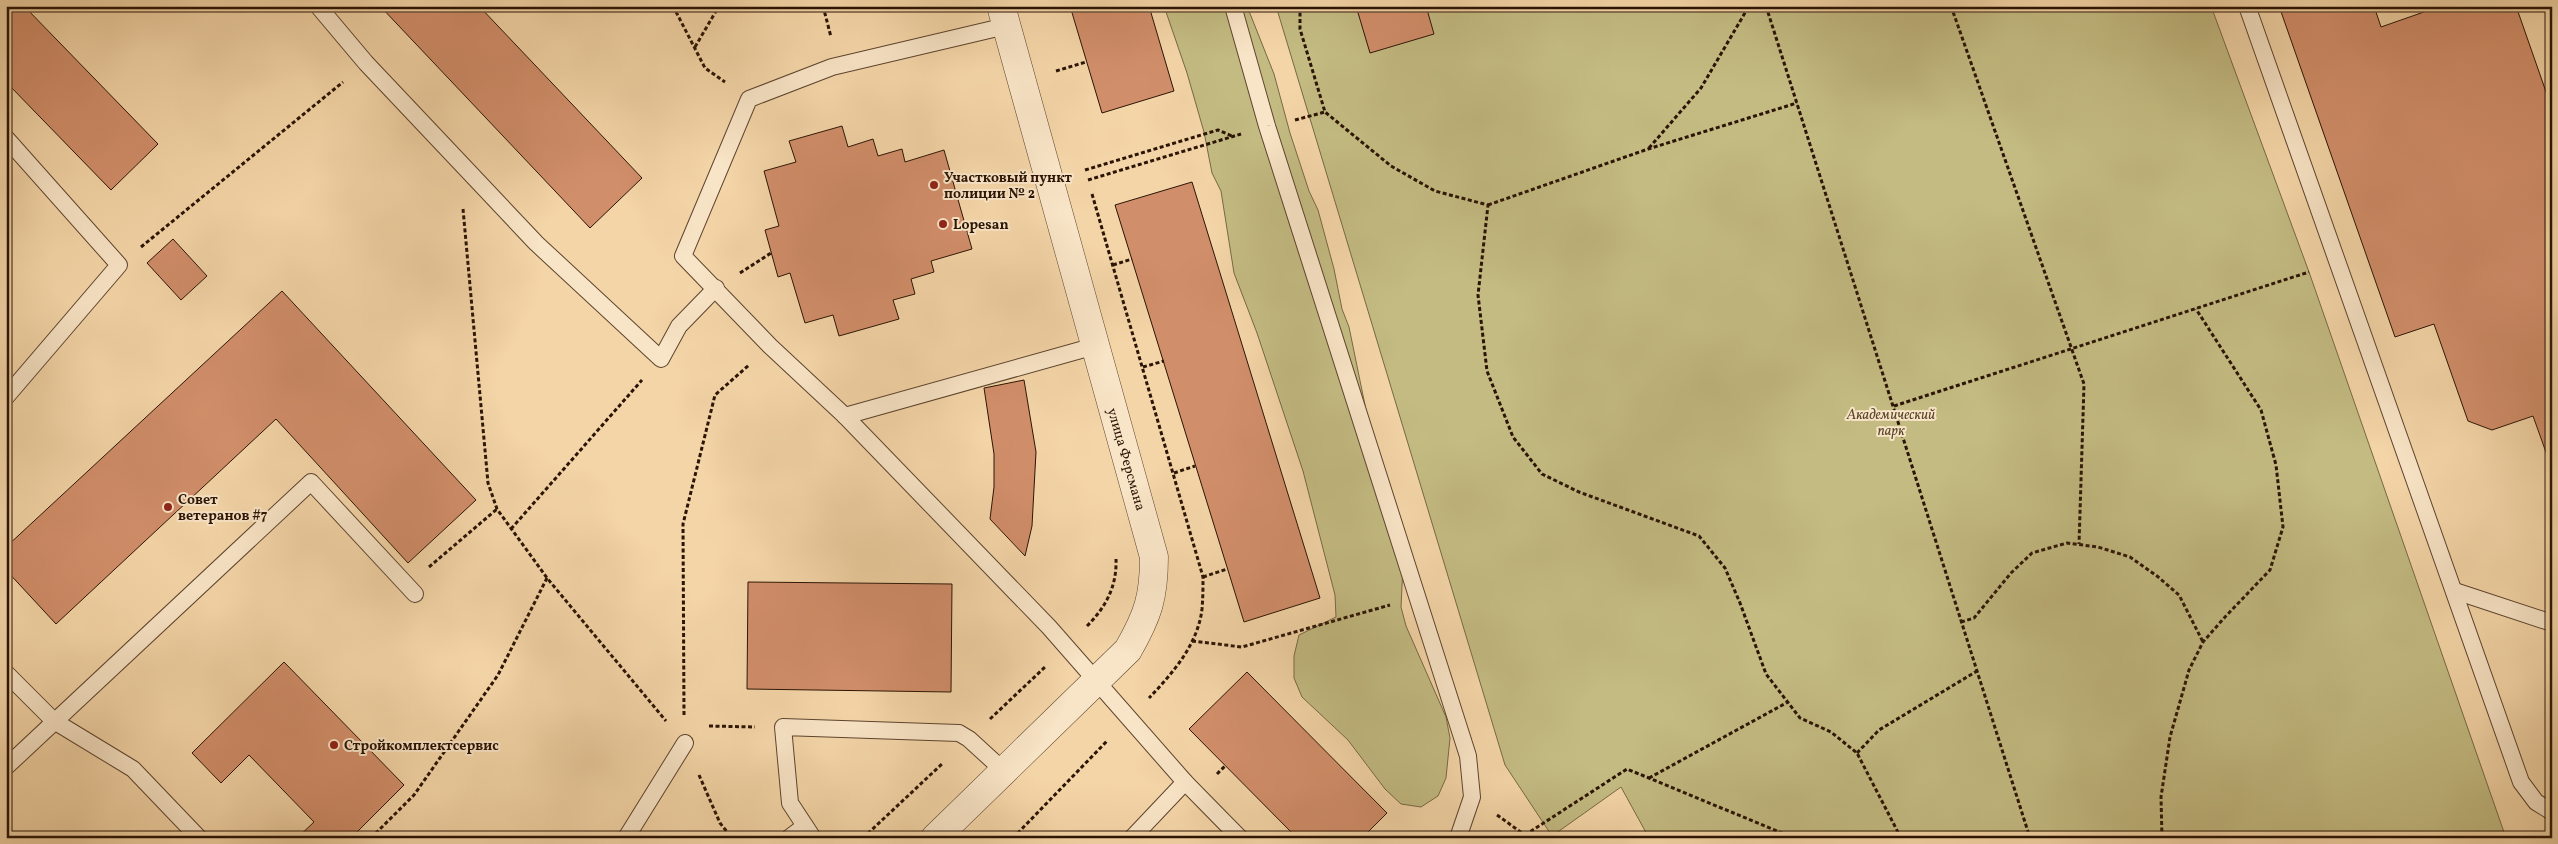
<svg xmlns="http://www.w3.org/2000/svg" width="2558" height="844" viewBox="0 0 2558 844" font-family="Vollkorn,serif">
<rect width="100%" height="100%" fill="#f4d5a7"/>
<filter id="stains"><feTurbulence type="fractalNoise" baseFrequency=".004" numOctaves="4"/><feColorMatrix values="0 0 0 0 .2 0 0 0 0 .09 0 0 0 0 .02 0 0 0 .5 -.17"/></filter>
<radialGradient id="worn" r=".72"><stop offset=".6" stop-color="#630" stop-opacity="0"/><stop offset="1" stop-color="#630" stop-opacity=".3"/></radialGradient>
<g fill="#c3bb82" stroke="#776844">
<polygon points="1164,6 1247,6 1274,74 1290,133 1309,191 1318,210 1334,269 1342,309 1349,327 1374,449 1403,565 1401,607 1406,626 1446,717 1450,738 1446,778 1438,796 1421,807 1401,804 1385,789 1348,740 1302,697 1294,678 1294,656 1299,635 1336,617 1335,595 1303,471 1257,333 1234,273 1221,191 1212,173 1204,132 1187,73"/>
<polygon points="1276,6 2211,6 2309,272 2506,838 1649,838 1621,787 1552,836 1505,765"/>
</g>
<g fill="#d18e6a" stroke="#2b1405">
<polygon points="6,6 24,6 158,144 111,190 6,82"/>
<polygon points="380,6 479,6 642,178 590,228"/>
<polygon points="1070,6 1149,6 1174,91 1102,113"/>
<polygon points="1356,6 1426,6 1434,34 1370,53"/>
<polygon points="2279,6 2374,6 2381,27 2441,6 2516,6 2552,109 2552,469 2533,416 2492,430 2468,421 2434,324 2395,337"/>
<polygon points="842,126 848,147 873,139 878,156 902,149 905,162 944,150 972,249 931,261 934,272 911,279 915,294 893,300 899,319 839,336 833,315 805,323 790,273 778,277 765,230 779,226 764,171 796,162 789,141"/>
<polygon points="1192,182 1320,598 1244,622 1115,205"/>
<polygon points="173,239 207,276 181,300 147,263"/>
<polygon points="282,291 476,500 408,563 276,419 56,624 6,570 6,547"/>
<polygon points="1024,380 1036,452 1032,526 1025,556 990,519 994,487 994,454 984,388"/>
<polygon points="748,582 952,584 951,692 747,689"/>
<polygon points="284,662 404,785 351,838 297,838 314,822 249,755 221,783 192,753"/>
<polygon points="1247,672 1387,813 1362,838 1297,838 1189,729"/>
</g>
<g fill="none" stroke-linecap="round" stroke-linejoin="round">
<g stroke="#5d442e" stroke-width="18">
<g id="service">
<polyline points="318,6 366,63 536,243 661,359 679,326 716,288"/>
<polyline points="1233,6 1267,126 1468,756 1472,797 1458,838"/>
<polyline points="2247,6 2521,782 2536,802 2552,812"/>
<polyline points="1006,26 832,67 749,99 683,256 770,346 845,416 1049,627 1185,782 1240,838"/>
<polyline points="6,138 119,265 6,397"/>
<polyline points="845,416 1095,346"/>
<polyline points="2455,591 2552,623"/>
<polyline points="6,673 54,721 133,769 199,838"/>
<polyline points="6,767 311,482 415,594"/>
<polyline points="626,838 685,743"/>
<polyline points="789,838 805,826"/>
<polyline points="813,838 790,803 783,727 959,733 969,739 1004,771"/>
<polyline points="1132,838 1185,782"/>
</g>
</g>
<g stroke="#5d442e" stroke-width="29">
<path id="minor" d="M935,838l193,-188c20,-35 26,-53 26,-93l-153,-551"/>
</g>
<g stroke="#2b1405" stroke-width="3" stroke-dasharray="4 2.5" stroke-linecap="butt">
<polyline points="673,6 705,68 725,82"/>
<polyline points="823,6 831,37"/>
<polyline points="1300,6 1300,29 1325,112 1391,166 1435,191 1488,205 1478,295 1487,371 1513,437 1542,474 1579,492 1699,536 1725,568 1740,603 1766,674 1800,718 1831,732 1857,753 1901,838"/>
<polyline points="1766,6 2030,838"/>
<polyline points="1951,6 2084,384 2079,544"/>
<polyline points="695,47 719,6"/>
<polyline points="1056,71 1086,62"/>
<polyline points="1295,120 1325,112"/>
<polyline points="1649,148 1701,88 1749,6"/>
<polyline points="1085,170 1218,130 1232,136"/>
<polyline points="1088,180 1241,134"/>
<path d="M1092,194l111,383c0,10 0,21 -1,32 -4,35 -29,64 -53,89"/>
<polyline points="1488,205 1648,149 1797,103"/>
<polyline points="463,209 488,483 497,509 547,578 666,721"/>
<polyline points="141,247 343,82"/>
<polyline points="1113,265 1132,259"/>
<polyline points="740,273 771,253"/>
<polyline points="1143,367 1164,361"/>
<polyline points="1894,406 2309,272"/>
<polyline points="1174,473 1195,466"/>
<polyline points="511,529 642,380"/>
<polyline points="429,567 497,509"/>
<polyline points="1203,577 1227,569"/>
<polyline points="1961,622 1974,618 2011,573 2032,553 2067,543 2098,547 2130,557 2157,576 2179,595 2203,642"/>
<path d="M1087,626c19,-19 30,-40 29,-67"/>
<polyline points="1192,641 1242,647 1390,605"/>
<polyline points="684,715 683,524 715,395 749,365"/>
<polyline points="990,719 1045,667"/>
<polyline points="709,726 755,727"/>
<polyline points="1857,753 1879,730 1977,671"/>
<polyline points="1217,774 1225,766"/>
<polyline points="699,775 720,823 732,838"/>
<polyline points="1649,778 1788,702"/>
<polyline points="1497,815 1529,838"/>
<polyline points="1525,835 1627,769 1794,838"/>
<polyline points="371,838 414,795 498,675 547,578"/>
<polyline points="863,838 943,763"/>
<polyline points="1013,838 1108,740"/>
<polyline points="1290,838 1293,834"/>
<polyline points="2162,838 2161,797 2170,737 2189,670 2203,642 2225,617 2270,570 2283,527 2276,465 2261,410 2196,309"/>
</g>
<use href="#service" stroke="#f8e4c6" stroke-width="16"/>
<use href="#minor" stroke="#f8e4c6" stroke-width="28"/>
</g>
<g fill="#8f2418" stroke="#f8e4c6" stroke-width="2">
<circle cx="934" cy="185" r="5"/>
<circle cx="943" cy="224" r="5"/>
<circle cx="168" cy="507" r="5"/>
<circle cx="334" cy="745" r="5"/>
</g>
<g text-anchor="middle" stroke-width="4" stroke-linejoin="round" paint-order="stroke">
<g font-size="14" font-weight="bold" fill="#2b1405" stroke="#f8e4c6" text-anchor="start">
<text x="944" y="182">Участковый пункт<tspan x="944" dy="16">полиции № 2</tspan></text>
<text x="953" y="229">Lopesan</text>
<text x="178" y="504">Совет<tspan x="178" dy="16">ветеранов #7</tspan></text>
<text x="344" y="750">Стройкомплектсервис</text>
</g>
<g font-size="14" font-style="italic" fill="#59462a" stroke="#f8e4c6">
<text x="1891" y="419">Академический<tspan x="1891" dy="16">парк</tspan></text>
</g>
<g font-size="14" fill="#2b1405" stroke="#f8e4c6">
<text transform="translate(1127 459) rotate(74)" y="5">улица Ферсмана</text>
</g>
</g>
<rect width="2558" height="844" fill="none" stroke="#f4d5a7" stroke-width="25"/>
<rect x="8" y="8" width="2543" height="829" fill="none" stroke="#2b1405" stroke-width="2.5"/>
<rect x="12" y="12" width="2533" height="819" fill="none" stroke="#2b1405"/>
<rect width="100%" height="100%" filter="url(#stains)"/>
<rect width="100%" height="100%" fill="url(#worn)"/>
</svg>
